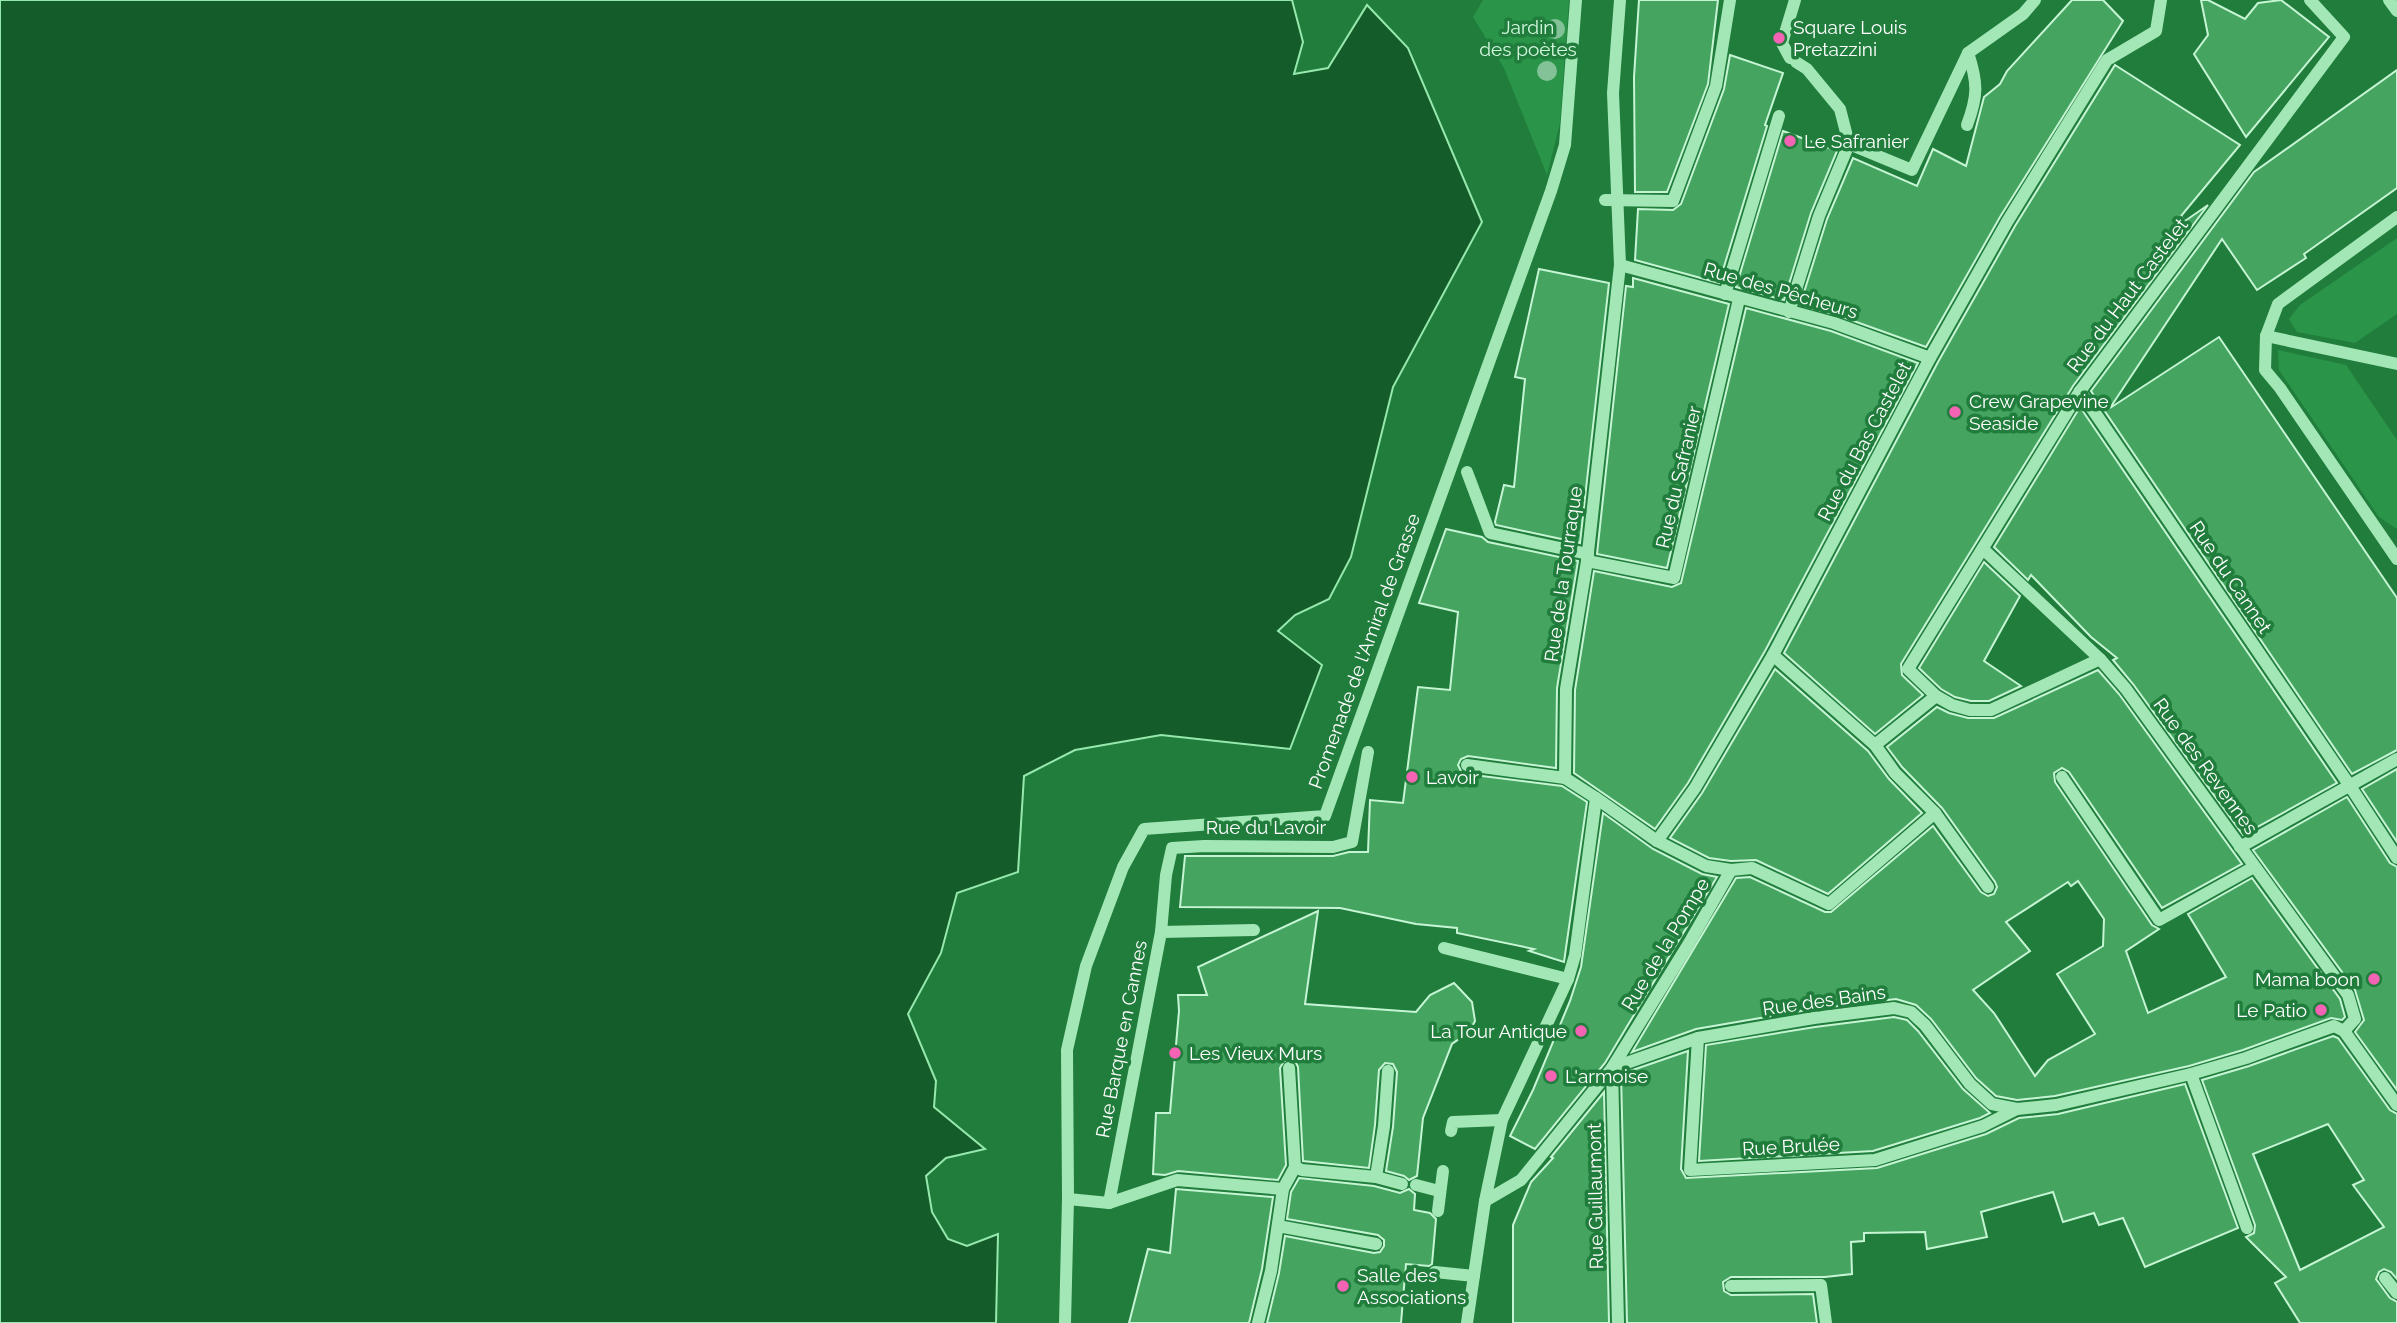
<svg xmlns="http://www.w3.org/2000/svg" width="2397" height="1323" viewBox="0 0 2397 1323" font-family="Raleway,sans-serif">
<rect width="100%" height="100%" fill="#207d3c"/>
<g fill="#2a9548">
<polygon points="1483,0 1569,0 1560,123 1547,175 1504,68 1473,17"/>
<polygon points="2397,238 2397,314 2355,343 2297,332 2289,319 2300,305"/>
<polygon points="2278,350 2346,365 2397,440 2397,529 2379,517 2279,370"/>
</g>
<polygon fill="#155c2b" stroke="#96e8ad" stroke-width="2" points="0,0 1292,0 1303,42 1294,74 1328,68 1367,5 1408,48 1482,222 1393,387 1351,557 1329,599 1295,615 1278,631 1322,665 1290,749 1161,735 1075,750 1024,776 1018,872 957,893 941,953 908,1014 936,1081 934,1107 985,1149 946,1158 926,1176 932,1212 948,1239 967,1246 998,1234 996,1323 0,1323"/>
<g fill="#44a460" stroke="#c6f5d4" stroke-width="2" fill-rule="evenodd">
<polygon points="1639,0 1718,0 1708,84 1667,192 1635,192 1634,77"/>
<polygon points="2072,0 2103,0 2123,21 2000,217 1926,347 1837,315 1800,305 1827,219 1853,158 1917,186 1933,149 1966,166 1984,97 2000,84 2007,71"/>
<polygon points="2201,0 2208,0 2245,19 2258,3 2281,0 2329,37 2246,137 2194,54 2208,35"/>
<polygon points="1730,55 1783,73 1765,125 1767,126 1719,283 1635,260 1638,209 1673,210 1681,204 1724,89"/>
<polygon points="2115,65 2240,145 2181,216 2185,221 2208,205 2073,386 1901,664 1902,675 1923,695 1875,734 1784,653 1938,362 2015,226"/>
<polygon points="2397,70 2397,188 2304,254 2306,258 2257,290 2222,239 2110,408 2219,337 2397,598 2397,750 2352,774 2091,391 2254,172"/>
<polygon points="1783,131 1837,151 1811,213 1784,300 1736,287"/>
<polygon points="1539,269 1609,283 1580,543 1496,525 1495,522 1504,485 1514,487 1525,379 1515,377"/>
<polygon points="1633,278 1729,304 1667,568 1597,554 1626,286 1633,287"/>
<polygon points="1746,308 1831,331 1918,363 1765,651 1688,783 1655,829 1574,773 1575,690 1594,571 1672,587 1681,583"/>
<polygon points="2080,407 2337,783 2243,835 2133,684 2113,660 2117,658 2091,637 2031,575 2028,580 1994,547"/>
<polygon points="1446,529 1482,537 1488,542 1578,561 1557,688 1556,768 1468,756 1461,759 1458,765 1461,771 1466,774 1562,786 1587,802 1564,962 1529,951 1534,949 1457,933 1457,928 1416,924 1340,908 1180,907 1185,856 1333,856 1349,852 1368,852 1370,800 1403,803 1418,687 1450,690 1458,612 1419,603"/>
<polygon points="1984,562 2020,596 1984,661 2021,686 1989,701 1971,701 1955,697 1941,689 1919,668"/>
<polygon points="1775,669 1868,751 1889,779 1922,813 1828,894 1756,860 1731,861 1709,858 1670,838 1702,793"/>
<path d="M2098,670l21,24 123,170 -80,44 -93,-136 -7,-4 -8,5 1,9 97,143 7,4 -33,22 22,62 78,-36 -38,-63 64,-36 88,121 5,18 -3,3 -11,-2 -88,32 -54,16 -134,30 -38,4 -21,-4 -20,-18 -45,-59 -15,-14 -20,-6 -83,10 -117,20 -64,23 104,-174 14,-1 75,35h6l102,-86 48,66 7,4 6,-2 3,-7 -2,-5 -53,-74 -40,-41 -15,-20 50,-40 12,6 19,5h26zM2078,881l26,38 -1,27 -46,28 38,60 -47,26 -13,16 -41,-63 -21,-23 57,-39 -24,-29 62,-40 3,4z"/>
<polygon points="2397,769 2397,842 2362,789"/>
<polygon points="2347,797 2390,863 2397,867 2397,1090 2355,1032 2364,1020 2355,990 2253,850"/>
<polygon points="1603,813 1653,849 1702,874 1717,877 1605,1063 1535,1149 1510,1136 1533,1090 1570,1001 1581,967"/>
<polygon points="1318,911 1305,1004 1416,1012 1430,995 1454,983 1472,1002 1475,1021 1469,1032 1452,1044 1423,1118 1417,1176 1409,1180 1404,1176 1386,1171 1393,1127 1397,1072 1393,1064 1385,1063 1379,1070 1375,1125 1369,1168 1303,1161 1298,1067 1296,1063 1289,1059 1284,1061 1280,1068 1286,1165 1278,1180 1178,1171 1165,1175 1153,1174 1156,1113 1170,1113 1179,1011 1178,995 1207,995 1198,967"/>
<polygon points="1894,1017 1907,1020 1918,1031 1963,1089 1990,1113 1980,1118 1873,1151 1699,1161 1706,1045 1815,1027"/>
<path d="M2333,1036l5,2 52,72 7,4v165l-6,-7 -7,-3 -5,3 -3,7 14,19 7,4v21h-97l-25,-40 11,-6 -40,-40 8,-4 1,-8 -53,-145 47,-14zM2328,1124l36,56 -11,5 31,42 -84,43 -47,-116z"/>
<polygon points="1688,1051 1681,1169 1686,1178 1877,1168 1986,1134 2019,1118 2058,1114 2185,1084 2238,1228 2145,1267 2123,1218 2099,1225 2094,1213 2063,1222 2053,1192 1981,1212 1987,1237 1927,1249 1925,1232 1864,1233 1864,1241 1851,1242 1852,1274 1825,1277 1731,1277 1723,1282 1724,1291 1731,1295 1813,1294 1817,1323 1627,1323 1621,1074"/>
<polygon points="1604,1092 1609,1323 1513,1323 1513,1225 1531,1182 1553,1158 1551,1157"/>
<polygon points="1299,1178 1374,1186 1400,1193 1409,1189 1415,1194 1414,1210 1430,1213 1436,1219 1432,1264 1429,1266 1406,1264 1401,1323 1267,1323 1279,1273 1285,1236 1374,1253 1380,1252 1384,1246 1384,1240 1378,1235 1287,1219 1291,1192"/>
<polygon points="1176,1189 1273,1197 1262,1269 1249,1323 1129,1323 1148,1249 1170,1253"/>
</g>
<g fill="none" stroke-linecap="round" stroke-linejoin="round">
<g stroke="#a3e7b6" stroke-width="12">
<polyline points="2389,0 2397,11"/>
<polyline points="1790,58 1782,43 1795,0"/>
<polyline points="1796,62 1807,69 1840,109 1849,144"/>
<path d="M1967,125c11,-29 11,-42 1,-72"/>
<polyline points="1849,144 1912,170 1968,53 2023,14 2035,0"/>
<polyline points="1605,200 1673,201 1716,86 1730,0"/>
<polyline points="2397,217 2278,304 2266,336 2265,370 2280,388 2397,559"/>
<polyline points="1620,265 1834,323 1930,358"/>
<polyline points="1725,294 1779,116"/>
<polyline points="1789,312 1819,216 1849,144"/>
<polyline points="2266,336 2397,364"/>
<polyline points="2080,391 2350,786 2397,858"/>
<polyline points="1467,472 1490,533 1588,554"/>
<polyline points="1983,549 2100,659 2126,689 2348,995 2355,1019 2344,1031"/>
<polyline points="1587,561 1674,578 1739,299"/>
<polyline points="1773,655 1875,745 1936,696"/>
<polyline points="2100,659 1991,710 1970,710 1952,705 1936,696 1908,669 2080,391 2344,37 2310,0"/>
<polyline points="1467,765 1565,778"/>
<polyline points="2062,777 2159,920 2254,867"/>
<polyline points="1596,798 1657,841 1706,866 1731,870 1752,868 1829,904 1935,813 1895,773 1875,745"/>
<polyline points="1935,813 1988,887"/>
<polyline points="1657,841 1695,788 1773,655 1930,358 2007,222 2107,60 2156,31 2161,0"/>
<polyline points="2240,847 2397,759"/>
<polyline points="1161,932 1166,875 1172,848 1204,846 1333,847 1352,842 1368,752"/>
<polyline points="1444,948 1568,979"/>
<polyline points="1698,1038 1690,1170 1875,1160 1983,1126 2017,1109"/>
<polyline points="1289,1068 1295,1167"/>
<polyline points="2191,1074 2247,1228"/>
<polyline points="1451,1131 1453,1122 1502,1120"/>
<polyline points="1295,1167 1302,1170 1376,1177 1402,1184"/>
<polyline points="1376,1177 1384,1126 1388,1071"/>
<polyline points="1416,1185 1439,1191"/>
<polyline points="1068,1199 1109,1203 1177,1180 1283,1189"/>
<polyline points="1485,1201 1521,1180 1612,1068 1698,1038 1814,1018 1894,1008 1911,1012 1925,1025 1970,1084 1992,1104 2017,1109 2056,1105 2191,1074 2246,1058 2334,1026 2344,1031 2397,1105"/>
<polyline points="1109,1203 1161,932 1254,930"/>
<polyline points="1438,1211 1443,1171"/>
<polyline points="1278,1226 1376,1244"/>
<polyline points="1435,1272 1474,1276"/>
<polyline points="2385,1278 2397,1293"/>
<polyline points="1731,1286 1821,1285 1826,1323"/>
<polyline points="1065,1323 1068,1199 1067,1050 1086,966 1123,867 1144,829 1325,816 1551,191 1565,145 1576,0"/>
<polyline points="1258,1323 1271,1271 1283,1189 1295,1167"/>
<polyline points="1467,1323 1485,1201 1502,1120 1568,979 1575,955 1596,798 1565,778 1566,689 1587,561 1620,265 1613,93 1620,0"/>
<polyline points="1618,1323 1612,1068 1688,945 1731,870"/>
</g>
</g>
<g fill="#83c196">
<circle cx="1555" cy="29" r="10"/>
<circle cx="1547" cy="71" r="10"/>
</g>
<g fill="#f463b4" stroke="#207d3c" stroke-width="2.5">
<circle cx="1779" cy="38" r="7"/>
<circle cx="1790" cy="141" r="7"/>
<circle cx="1955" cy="412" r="7"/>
<circle cx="1412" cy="777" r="7"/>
<circle cx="2374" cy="979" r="7"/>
<circle cx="2321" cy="1010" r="7"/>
<circle cx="1581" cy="1031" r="7"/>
<circle cx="1175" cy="1053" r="7"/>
<circle cx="1551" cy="1076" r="7"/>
<circle cx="1343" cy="1286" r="7"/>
</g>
<g text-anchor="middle" stroke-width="7" stroke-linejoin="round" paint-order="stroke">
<g font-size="19" fill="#d4f8df" stroke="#207d3c">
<text x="1528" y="34">Jardin<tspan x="1528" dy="22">des poètes</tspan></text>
</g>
<g font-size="19" fill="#fff" stroke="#207d3c" text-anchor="start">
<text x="1793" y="34">Square Louis<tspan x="1793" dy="22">Pretazzini</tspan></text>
<text x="1804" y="148">Le Safranier</text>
<text x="1969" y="408">Crew Grapevine<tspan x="1969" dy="22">Seaside</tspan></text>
<text x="1426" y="784">Lavoir</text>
<text x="2360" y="986" text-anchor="end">Mama boon</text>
<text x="2307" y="1017" text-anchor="end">Le Patio</text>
<text x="1567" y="1038" text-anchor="end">La Tour Antique</text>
<text x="1189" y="1060">Les Vieux Murs</text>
<text x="1565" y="1083">L'armoise</text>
<text x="1357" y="1282">Salle des<tspan x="1357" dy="22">Associations</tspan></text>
</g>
<g font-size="19" fill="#fff" stroke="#207d3c">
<text transform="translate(1781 290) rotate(16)" y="7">Rue des Pêcheurs</text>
<text transform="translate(2127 295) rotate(-53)" y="7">Rue du Haut Castelet</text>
<text transform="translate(1864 441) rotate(-62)" y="7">Rue du Bas Castelet</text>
<text transform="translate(1678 477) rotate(-77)" y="7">Rue du Safranier</text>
<text transform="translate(1563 574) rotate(-82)" y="7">Rue de la Tourraque</text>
<text transform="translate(2231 577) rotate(56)" y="7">Rue du Cannet</text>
<text transform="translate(1364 651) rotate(-70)" y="7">Promenade de l'Amiral de Grasse</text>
<text transform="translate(2206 766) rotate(54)" y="7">Rue des Revennes</text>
<text x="1266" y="834">Rue du Lavoir</text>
<text transform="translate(1665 944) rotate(-59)" y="7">Rue de la Pompe</text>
<text transform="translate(1824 1000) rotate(-8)" y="7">Rue des Bains</text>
<text transform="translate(1121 1039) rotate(-79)" y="7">Rue Barque en Cannes</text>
<text transform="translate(1791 1146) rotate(-3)" y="7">Rue Brulée</text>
<text transform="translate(1595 1196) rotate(-91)" y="7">Rue Guillaumont</text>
</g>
</g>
</svg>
